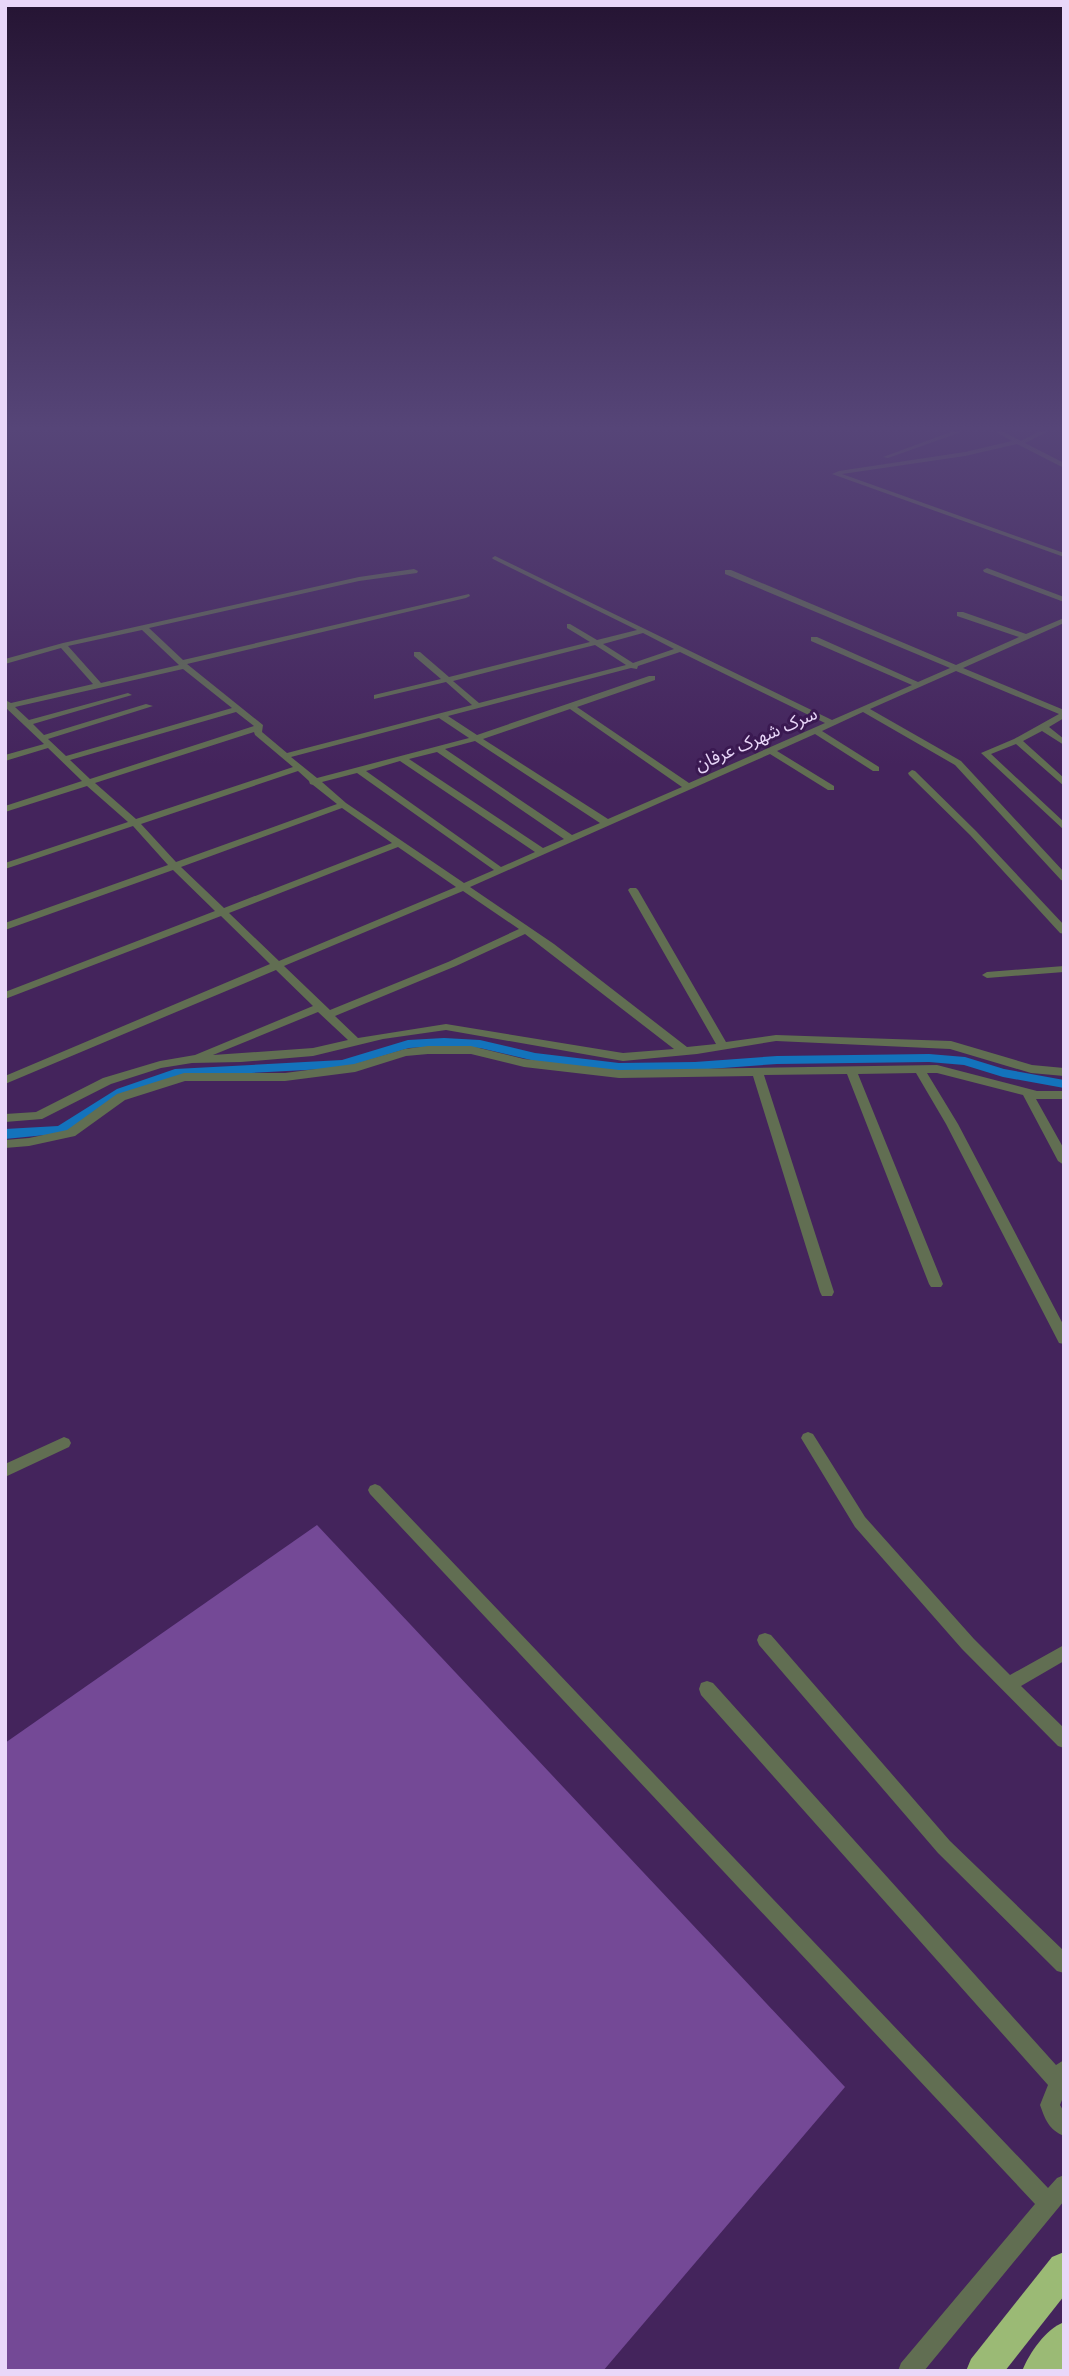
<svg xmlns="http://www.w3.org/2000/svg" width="1069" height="2376" viewBox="0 0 1069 2376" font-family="'Playfair Display','Noto Sans Arabic',serif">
<rect width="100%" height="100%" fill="#44245c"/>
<polygon fill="#744996" points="317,1525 845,2087 603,2371 5,2371 5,1743"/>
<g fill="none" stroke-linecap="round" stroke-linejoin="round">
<polygon fill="#1373bc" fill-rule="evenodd" points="444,1038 480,1040 535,1053 619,1063 695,1062 777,1056 929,1054 965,1057 1004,1069 1064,1080 1064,1088 1003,1077 964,1065 929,1062 777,1064 695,1070 619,1071 535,1061 480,1048 444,1046 409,1048 343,1068 176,1077 127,1095 66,1133 5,1139 5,1129 58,1126 117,1089 175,1069 342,1060 408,1040"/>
<g fill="#616e52" fill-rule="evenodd">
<polygon points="951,432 961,432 888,458 883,457"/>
<polygon points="996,432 1004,432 1021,441 1038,432 1047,432 1025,443 1064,463 1064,468 1017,444 965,456 842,474 1064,553 1064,557 832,474 839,471 965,452 1012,441"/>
<path d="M495,556l337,164 80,-35 -101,-44v-4h6l101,45 32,-14 -225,-94v-4h6l225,95 63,-28 -62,-21v-4h6l63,22 38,-16v5l-101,45 101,42v8l-15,9 15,12v6l-22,-14 -19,10 41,37v8l-48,-42 -25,10 73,68v8l-83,-77 33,-14 45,-25 -103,-43 -86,38 91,52 103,111v9l-3,-1 -106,-115 -92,-53 -41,19 57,36v4h-6l-58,-37 -38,17 57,35v4h-6l-58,-36 -300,133 84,57 133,103 29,-3 -88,-154 2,-2h6l2,2 88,152 50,-7 175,6 81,24 32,3v8l-33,-3 -81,-24 -174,-8 -79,13 -74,7 -177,-31 -63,9 -70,17 -72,6 -49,1 -31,5 -50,16 -69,35 -37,3v-8l31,-2 67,-34 57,-17 35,-6 118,-49 -37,-36 -271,114v-8l265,-112 -49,-48 -216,83v-7l210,-81 -42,-41 -168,60v-7l163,-58 -35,-39 -128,43v-6l123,-41 -41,-36 -82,26v-6l77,-25 -34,-33 -43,13v-6l39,-11 -39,-37v-7l6,3 82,-19 -32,-36 -56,16v-5l58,-16 296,-66 55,-8 4,2 -1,2 -58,8 -210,47 34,32 286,-66 1,2 -4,2 -279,66 76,61 -1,7 25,21 185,-48 -26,-23 -72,17v-4l67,-16 -27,-23v-4h6l29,25 141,-35 -23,-14v-4h3l27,16 40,-10 -144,-71 -1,-1zM142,630l37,35 -78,18 -33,-37zM643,633l31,16 -41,14 -30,-19zM595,645l31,20 -147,38 -26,-22zM680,652l145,71 -136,60 -112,-76 78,-27v-4h-6l-172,59 -29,-19 183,-48 6,1 1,-3zM183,669l49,39 -166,48 -18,-17 105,-33 -7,-2 -102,31 -11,-11 99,-29 -4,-2 -99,27 -14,-13zM570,709l112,78 -74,32 -125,-80zM236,712l18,14 -164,53 -20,-19zM439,718l30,20 -152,40 -26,-21zM254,732l1,3 38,32 -157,52 -41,-36zM475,741l125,82 -28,12 -127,-86zM437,752l127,87 -21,9 -134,-89zM400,761l135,91 -34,15 -135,-96zM298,771l11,10 1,3 3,1 24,19 -161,58 -35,-38zM357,773l137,97 -30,13 -118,-80 -24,-21zM342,808l50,35 -168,65 -43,-41zM398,847l58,40 -177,74 -50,-48zM463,891l56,38 -71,33 -118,48 -46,-44zM525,934l149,115 -51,4 -177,-29 -88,14 -23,-22 121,-50zM318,1012l30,28 -35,8 -100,7z"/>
<polygon points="987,568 1064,597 1064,602 984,572 983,570"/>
<polygon points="912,770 915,771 976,831 1064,925 1064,934 1060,933 970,835 909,775 908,773"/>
<polygon points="1064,966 1064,972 987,978 982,975 987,972"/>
<polygon points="428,1046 471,1046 524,1059 619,1070 937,1065 1037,1091 1064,1091 1064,1099 1036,1099 1064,1149 1064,1165 1058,1161 1023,1095 937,1073 927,1073 958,1124 1064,1326 1064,1344 1059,1343 946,1124 916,1073 858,1074 943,1284 941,1287 931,1287 929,1284 847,1074 764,1075 834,1292 832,1296 822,1296 820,1292 753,1076 619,1078 524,1067 471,1054 428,1054 406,1056 355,1072 285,1081 185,1081 125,1100 75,1136 29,1146 5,1148 5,1140 29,1138 67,1130 117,1094 184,1073 285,1073 354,1064 405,1049"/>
<polygon points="808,1432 813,1434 865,1517 974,1639 1010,1675 1064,1645 1064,1661 1021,1686 1064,1728 1064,1748 1058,1746 962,1649 855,1527 801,1438 803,1434"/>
<polygon points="64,1437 69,1439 71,1443 69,1447 5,1477 5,1464"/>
<polygon points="375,1484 380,1486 1048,2188 1057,2178 1064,2175 1064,2201 924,2371 898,2371 901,2363 1035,2204 370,1494 368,1490 370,1486"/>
<polygon points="765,1633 771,1635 950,1841 1064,1951 1064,1973 1057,1971 938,1853 759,1645 757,1640 759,1635"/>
<path d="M707,1681l6,2 343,382 8,-5v35l-4,10 4,7v24c-15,-6 -19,-17 -24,-31l8,-20 -347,-390 -2,-6 2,-6z"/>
</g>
<g fill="#9bba75" fill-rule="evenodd">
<polygon points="1064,2252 1064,2296 1005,2371 966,2371 971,2359 1052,2257"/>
<path d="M1064,2322v45l-3,4h-39c8,-19 23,-41 42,-49z"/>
</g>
</g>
<linearGradient id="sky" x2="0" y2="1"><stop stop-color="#251433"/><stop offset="0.56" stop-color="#564578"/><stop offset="1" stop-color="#564578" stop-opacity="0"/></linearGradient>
<rect width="1069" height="765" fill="url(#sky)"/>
<g text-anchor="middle" stroke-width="6" stroke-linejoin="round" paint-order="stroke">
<g font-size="18" fill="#e9d7f9" stroke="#3a1951">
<text transform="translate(756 739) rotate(-24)" y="6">سرک شهرک عرفان</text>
</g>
</g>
<rect width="1069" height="2376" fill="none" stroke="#e9d7f9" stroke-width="14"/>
</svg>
